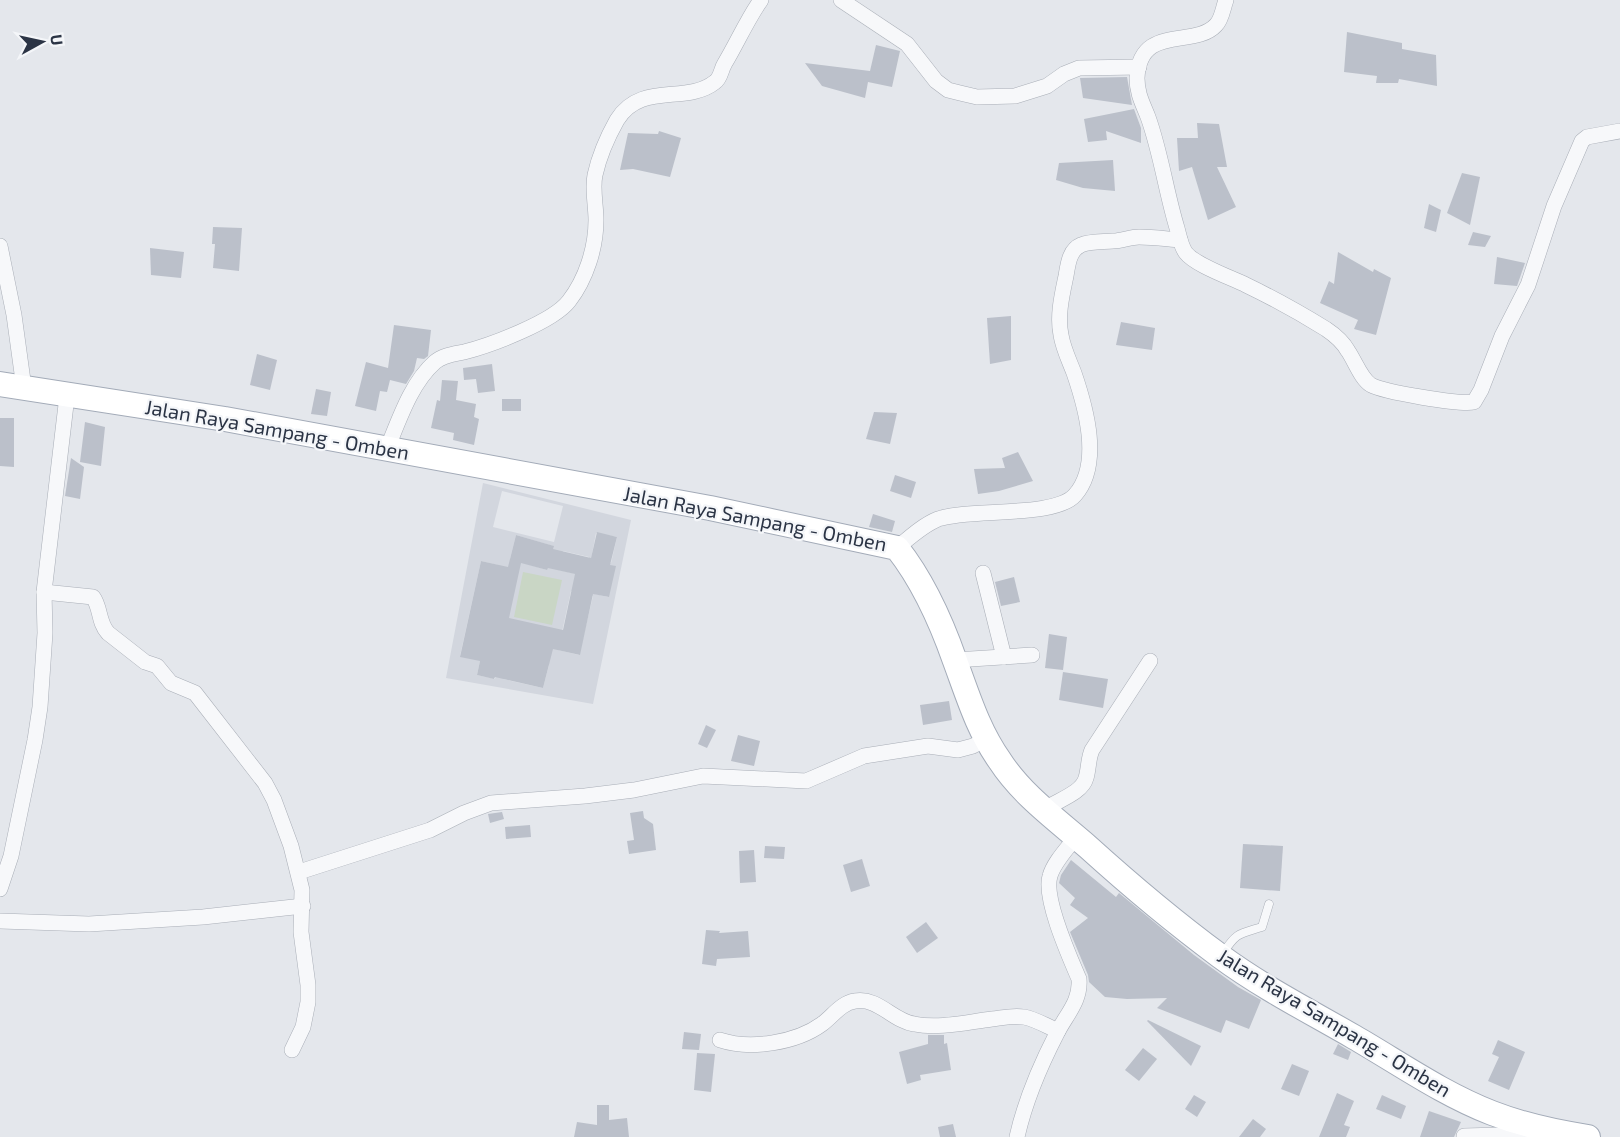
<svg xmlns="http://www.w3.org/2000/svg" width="1620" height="1137" viewBox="0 0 1620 1137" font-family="'Exo 2',sans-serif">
<rect width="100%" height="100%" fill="#e4e7ec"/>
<path fill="#d2d6de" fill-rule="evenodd" d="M483,483l148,37 -38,184 -147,-26zM502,491l61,15 -9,36 -61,-15zM596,533l21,4 -6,26 -20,-4zM516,535l37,11 -6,24 -37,-11zM563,551l26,6 -4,19 -26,-6zM481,561l17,4 -38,92v-1zM615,566l-7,31 -22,-5zM571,591l22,5 -14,59 -21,-5zM485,638l18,4 -8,37 -18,-4zM549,665l-6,23 -40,-9z"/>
<polygon fill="#c9d6c5" points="523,572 562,580 552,625 514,617"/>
<g fill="#bbc0ca" fill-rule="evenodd">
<polygon points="1347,32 1402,43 1402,49 1436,55 1437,86 1399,79 1398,83 1376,83 1377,76 1344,72"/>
<polygon points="876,45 900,51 892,87 868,82 865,98 822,86 805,63 870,71"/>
<polygon points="1127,77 1132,105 1083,98 1080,78"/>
<polygon points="1134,109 1141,128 1141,143 1106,131 1107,140 1088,142 1084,119"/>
<polygon points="1197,123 1219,124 1227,167 1217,167 1236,207 1208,220 1192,167 1179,171 1177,138 1198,138"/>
<polygon points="659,131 681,138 670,177 633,169 620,170 628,133 658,134"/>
<polygon points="1113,160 1115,191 1083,188 1056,180 1059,163"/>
<polygon points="1462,173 1480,177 1470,225 1447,213"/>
<polygon points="1429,204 1441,210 1436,232 1424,228"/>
<polygon points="213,227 242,228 239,271 213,268 215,244 212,244"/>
<polygon points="1473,232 1491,236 1485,247 1468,245"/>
<polygon points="150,248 184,252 181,278 151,275"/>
<polygon points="1338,252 1373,272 1374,269 1391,278 1376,335 1354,329 1358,320 1320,303 1329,281 1334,284"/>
<polygon points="1497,257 1525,263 1517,286 1494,284"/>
<polygon points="1011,316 1011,360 990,364 987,318"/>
<polygon points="1121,322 1155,328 1152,350 1116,345"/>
<polygon points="394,325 431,330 428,356 424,359 417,358 414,371 406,384 390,380 387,392 380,391 376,411 355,406 366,362 388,368"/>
<polygon points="257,354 277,360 270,390 250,385"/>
<polygon points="492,364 495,391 478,393 476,379 464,380 463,368"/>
<polygon points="442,380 458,381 456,400 476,404 474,417 479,419 474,445 453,440 454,433 431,428 437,400 440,401"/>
<polygon points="316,389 331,392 327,416 311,414"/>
<rect x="502" y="399" width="19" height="12"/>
<polygon points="874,412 897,413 890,444 866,439"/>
<polygon points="0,418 14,418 14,467 0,466"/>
<polygon points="85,422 105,427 101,466 80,462"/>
<polygon points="1018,452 1033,481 999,491 978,494 974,469 1005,468 1002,458"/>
<polygon points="71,458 84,467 80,499 65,496"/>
<polygon points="895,475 916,482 911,498 890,491"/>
<polygon points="873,514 895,521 892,532 869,527"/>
<path d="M597,532l20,5 -7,28 6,1 -7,31 -16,-3 -13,61 -27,-6 -10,39 -48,-11 -1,2 -17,-4 3,-14 -20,-4 21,-96 27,6 8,-32 38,11 -1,3 38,9zM521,563l26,7 1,-2 27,6 -12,56 -54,-12z"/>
<polygon points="1014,577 1020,602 1001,606 995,582"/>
<polygon points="1049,634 1067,637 1063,670 1045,668"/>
<polygon points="1063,672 1108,679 1103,708 1059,700"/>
<polygon points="949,701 952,720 923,725 920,705"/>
<polygon points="706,725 716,730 707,748 698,744"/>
<polygon points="738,735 760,741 754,766 731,761"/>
<polygon points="643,811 644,818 653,824 656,850 629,854 627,841 634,840 630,813"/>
<polygon points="502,812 504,819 490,823 488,814"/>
<polygon points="530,825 531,837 506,839 505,827"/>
<polygon points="1243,844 1283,846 1280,891 1240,888"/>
<polygon points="765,846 785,847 784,859 764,858"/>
<polygon points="754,850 756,882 740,883 739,851"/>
<polygon points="862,859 870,886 851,892 843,865"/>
<polygon points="1071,860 1116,897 1119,893 1194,955 1238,987 1261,1000 1249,1029 1226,1020 1221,1033 1157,1008 1167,998 1127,999 1105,997 1089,982 1088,975 1070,932 1088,918 1070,905 1075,898 1059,883 1061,875"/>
<polygon points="926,922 938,938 917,953 906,937"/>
<polygon points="706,930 720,931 719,933 748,931 750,957 717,959 716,966 702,964"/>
<polygon points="1148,1020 1201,1046 1191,1066 1147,1021"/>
<polygon points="684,1032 701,1034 699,1050 682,1049"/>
<polygon points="928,1035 944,1035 944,1044 947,1043 951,1070 920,1075 921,1080 907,1084 899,1052 928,1044"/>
<polygon points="1498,1040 1525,1052 1509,1090 1488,1081 1499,1057 1492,1054"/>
<polygon points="1338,1044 1351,1052 1348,1060 1333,1054"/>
<polygon points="1143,1048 1157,1059 1139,1081 1125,1070"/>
<polygon points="697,1053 715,1054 711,1092 694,1090"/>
<polygon points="1292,1064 1309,1071 1299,1096 1281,1089"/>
<polygon points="1337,1093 1354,1101 1344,1125 1350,1127 1346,1137 1319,1137"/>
<polygon points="1194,1095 1206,1102 1197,1117 1185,1109"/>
<polygon points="1382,1095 1406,1106 1401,1119 1376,1109"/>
<polygon points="597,1105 609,1105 609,1120 627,1118 629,1137 574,1137 577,1122 597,1125"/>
<polygon points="1429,1111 1461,1122 1454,1137 1420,1137"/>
<polygon points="1253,1119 1266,1129 1260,1137 1239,1137"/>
<polygon points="953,1124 956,1137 940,1137 938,1127"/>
</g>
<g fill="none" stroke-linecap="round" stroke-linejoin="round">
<g stroke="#a9aeb7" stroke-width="9">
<path id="lane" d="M1223,953c14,-21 16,-19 39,-26l7,-23"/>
</g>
<g stroke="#a9aeb7" stroke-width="16">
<g id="street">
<polyline points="841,0 907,44 936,81 948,90 960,93 977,97 1015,96 1047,86 1064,74 1079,68 1139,67"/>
<path d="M1226,0c-3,8 -4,19 -10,25 -22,24 -76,-2 -79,53 0,16 6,26 11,39 13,36 18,75 29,111 2,7 4,19 9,25 9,12 46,25 60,32 27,13 54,28 80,44 9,6 17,13 22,22 7,10 13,28 23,34 13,7 89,20 103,17l7,-12 21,-54 26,-51 26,-79 28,-65 5,-4 33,-6"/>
<polyline points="0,246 14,315 24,388"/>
<path d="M387,449c12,-29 24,-66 48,-87 8,-7 19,-8 29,-10 27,-7 89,-30 105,-51 17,-22 27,-53 27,-81 0,-15 -4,-31 -1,-45 4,-18 13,-39 22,-55 24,-39 69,-15 98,-38 6,-4 6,-13 10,-19 12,-20 23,-45 36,-63"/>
<path d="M897,548c12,-10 26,-23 41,-29 32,-11 117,-1 137,-24 27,-31 11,-87 -1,-122 -5,-13 -11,-25 -13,-38 -4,-19 1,-40 5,-59 2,-11 3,-26 15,-31 9,-4 22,-3 32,-4 9,0 17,-4 26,-4 14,0 28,2 41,3"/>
<polyline points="983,573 1004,657"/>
<path d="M44,592l49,5c8,11 5,25 15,36l37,29 12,4 14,17 24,10 70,90 9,17 17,46 11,44 -1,42 7,53v17l-5,25 -11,23"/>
<polyline points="955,660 1032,655"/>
<path d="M1045,809c13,-9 37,-16 41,-31 3,-10 2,-19 6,-28l58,-89"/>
<polyline points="299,872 430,830 464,813 491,803 585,796 634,790 703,776 806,781 864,756 928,746 958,750 973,746 986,739"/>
<polyline points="0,889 11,856 35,740 40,707 45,633 44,592 67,396"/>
<polyline points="0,921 89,924 203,917 303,906"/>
<path d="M720,1040c30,10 76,3 102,-16 11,-8 19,-21 33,-23 23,-4 38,20 59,23 25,5 53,-2 78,-5 10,-1 21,-4 32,-2 11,2 23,9 34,14"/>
<polyline points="1464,1136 1540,1134"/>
<path d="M1017,1137c8,-36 23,-71 40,-104 9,-18 24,-32 22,-54 -9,-21 -36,-81 -29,-103 4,-14 17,-27 26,-39"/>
</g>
</g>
<g stroke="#a3abb8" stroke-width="26">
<path id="primary" d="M0,384l225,35 485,89 187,40c26,33 44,73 58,113 13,35 23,69 45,100 22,34 57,59 88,86 42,38 86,75 132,109 42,31 89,55 134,81 45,26 89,57 138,76 31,12 63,19 96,24"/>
</g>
<use href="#lane" stroke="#f7f8fa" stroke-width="8"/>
<use href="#street" stroke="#f7f8fa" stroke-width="15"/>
<use href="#primary" stroke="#fff" stroke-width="24"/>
</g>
<g text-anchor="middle" stroke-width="4.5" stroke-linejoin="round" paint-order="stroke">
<g font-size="20" fill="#2b3445" stroke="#f4f6f9">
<text transform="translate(277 430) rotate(10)" y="7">Jalan Raya Sampang - Omben</text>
<text transform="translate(755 519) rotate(11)" y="7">Jalan Raya Sampang - Omben</text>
<text transform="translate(1334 1023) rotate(31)" y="7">Jalan Raya Sampang - Omben</text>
</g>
</g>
<g transform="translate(42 42) rotate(82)" stroke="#f4f6f9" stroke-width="4.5" paint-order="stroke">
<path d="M0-4.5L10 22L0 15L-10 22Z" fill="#2b3445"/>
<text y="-9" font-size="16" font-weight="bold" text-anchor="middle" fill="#2b3445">U</text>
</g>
</svg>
